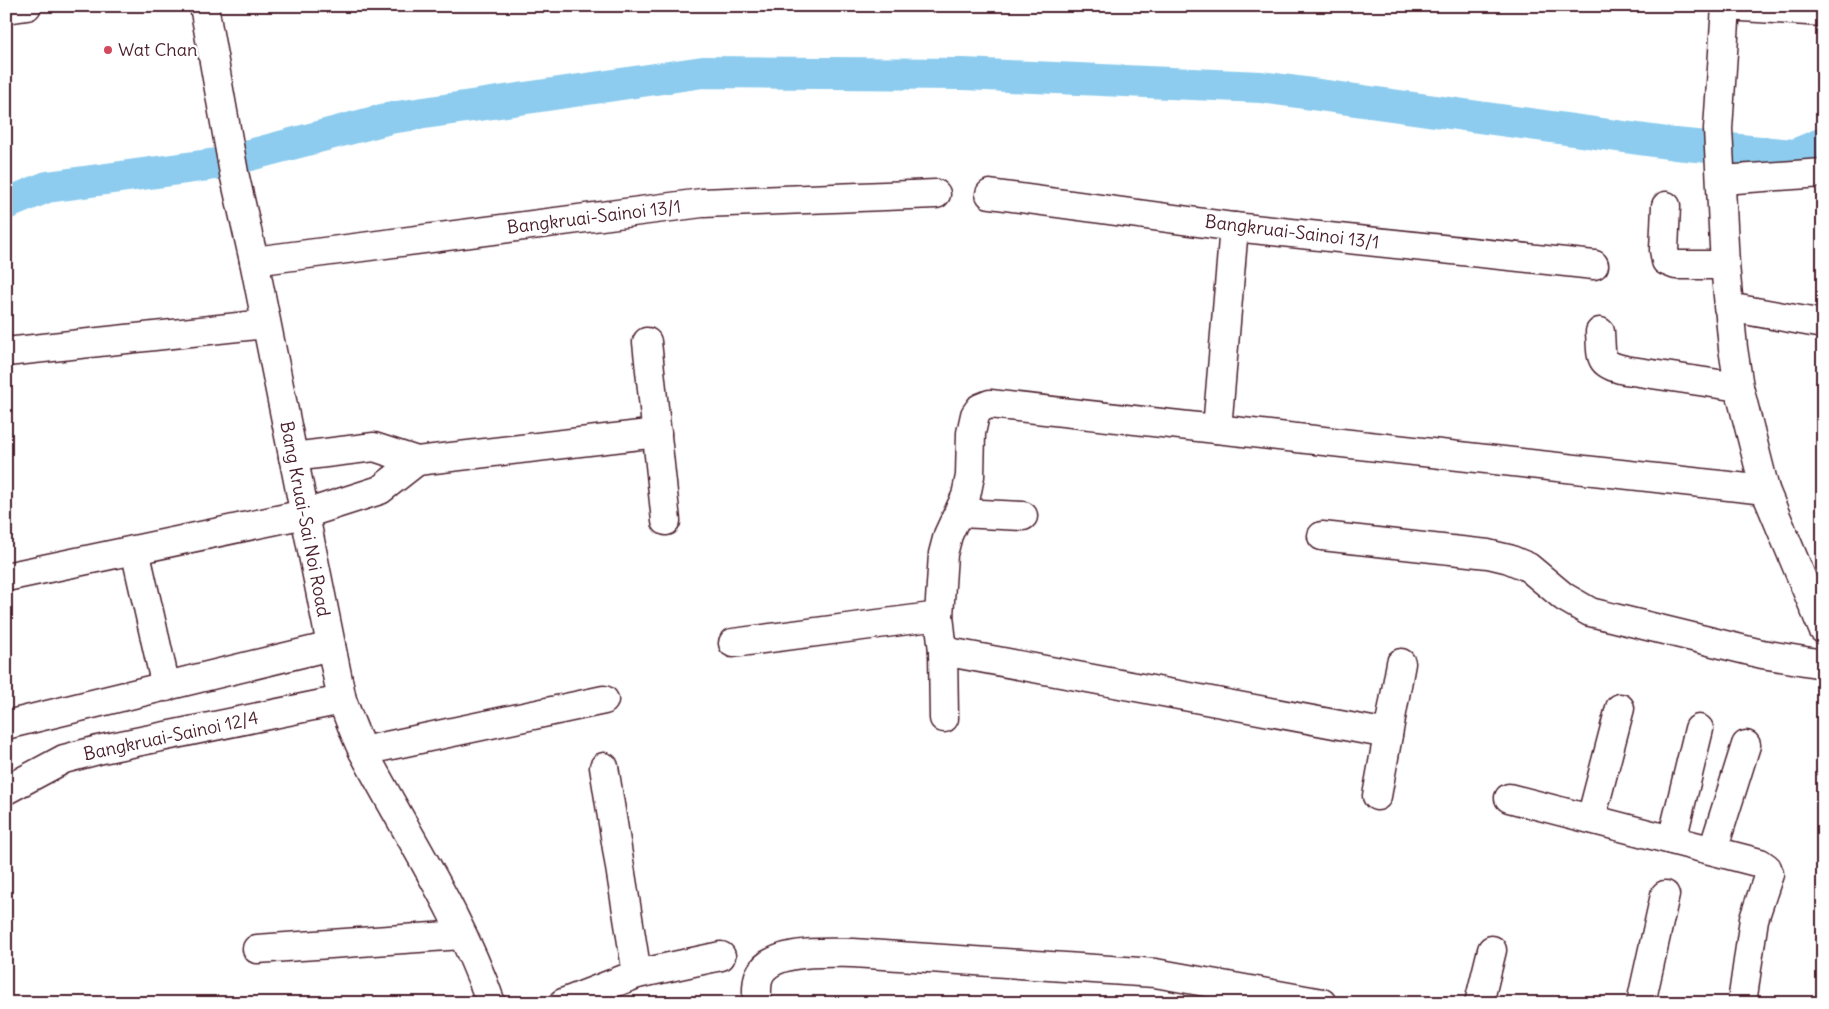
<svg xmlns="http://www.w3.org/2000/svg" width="1829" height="1009" viewBox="0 0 1829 1009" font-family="Delius,sans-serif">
<rect width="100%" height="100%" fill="#fff"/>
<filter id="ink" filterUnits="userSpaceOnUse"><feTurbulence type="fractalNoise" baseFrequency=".02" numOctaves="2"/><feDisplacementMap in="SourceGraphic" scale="10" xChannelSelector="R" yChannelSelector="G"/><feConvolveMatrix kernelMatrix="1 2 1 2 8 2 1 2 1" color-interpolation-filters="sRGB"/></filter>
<g filter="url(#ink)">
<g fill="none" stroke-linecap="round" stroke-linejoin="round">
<polyline stroke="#8dccee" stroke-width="32" points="6,204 47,187 216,164 390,118 703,72 963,74 1261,87 1675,144 1794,155 1823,143"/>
<g stroke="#4a1f2b" stroke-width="31">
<g id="minor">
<polyline points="1726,6 1718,129 1725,265 1733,348 1739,387 1765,490 1823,629"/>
<polyline points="1726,6 1823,12"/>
<polyline points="6,9 27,6"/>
<polyline points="1722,180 1823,173"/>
<polyline points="990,194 1234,227 1594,265"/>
<polyline points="1666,206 1664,250 1666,261 1676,265 1725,265"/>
<polyline points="254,261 702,203 936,194"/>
<polyline points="1728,307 1823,324"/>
<path d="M1600,332c2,25 -3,32 25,38l114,17"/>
<polyline points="647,342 666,521"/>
<polyline points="6,352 266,324"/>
<polyline points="1217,429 1234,227"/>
<polyline points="293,457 374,447 417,461 657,433"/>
<polyline points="959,513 1023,516"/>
<polyline points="1322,536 1488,554 1509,559 1528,567 1564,597 1590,612 1762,654 1823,664"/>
<polyline points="135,550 166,687"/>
<polyline points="6,577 305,514 380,490 417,461"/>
<polyline points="733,643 939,616"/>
<polyline points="943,651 1388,734"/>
<polyline points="944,718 943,651 939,616 943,554 948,535 966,496 970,476 971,433 975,415 980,408 990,404 1765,490"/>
<polyline points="6,725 331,646"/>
<polyline points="363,751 604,700"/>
<polyline points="604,767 637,974"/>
<polyline points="6,790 64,759 102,749 342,700"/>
<polyline points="1377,796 1401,663"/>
<polyline points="1509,798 1760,863 1767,868 1769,874 1754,919 1742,1003"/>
<polyline points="1591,819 1620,708"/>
<polyline points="1672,840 1699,729"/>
<polyline points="1713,850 1746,745"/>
<polyline points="257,949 462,935"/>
<polyline points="563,1003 637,974 721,956"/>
<path d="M757,1003c0,-10 -1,-18 2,-27 12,-28 70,-23 94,-23l302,20 167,30"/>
<polyline points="1479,1003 1492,950"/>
<polyline points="1641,1003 1665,895"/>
</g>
</g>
<g stroke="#4a1f2b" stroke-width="31">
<path id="major" d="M204,6l30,167 20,88 88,439c7,18 13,36 22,53 43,82 96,161 127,250"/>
</g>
<use href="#minor" stroke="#fff" stroke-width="28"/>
<use href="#major" stroke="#fff" stroke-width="28"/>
</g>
</g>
<circle fill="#d1495b" stroke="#fff" stroke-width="2" cx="108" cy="50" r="5"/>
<g text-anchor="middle" stroke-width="5" stroke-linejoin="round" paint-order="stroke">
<g font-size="18" fill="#4a1f2b" stroke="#fff" text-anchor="start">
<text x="118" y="56">Wat Chan</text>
</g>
<g font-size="18" fill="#4a1f2b" stroke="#fff">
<text transform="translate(594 217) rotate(-7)" y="6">Bangkruai-Sainoi 13/1</text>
<text transform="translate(1292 232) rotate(7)" y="6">Bangkruai-Sainoi 13/1</text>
<text transform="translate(305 519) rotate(79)" y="6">Bang Kruai-Sai Noi Road</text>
<text transform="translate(171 736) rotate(-12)" y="6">Bangkruai-Sainoi 12/4</text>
</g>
</g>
<rect width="1829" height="1009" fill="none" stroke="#fff" stroke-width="25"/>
<rect x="12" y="12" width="1804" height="984" fill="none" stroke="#4a1f2b" stroke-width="2" filter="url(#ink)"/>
</svg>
